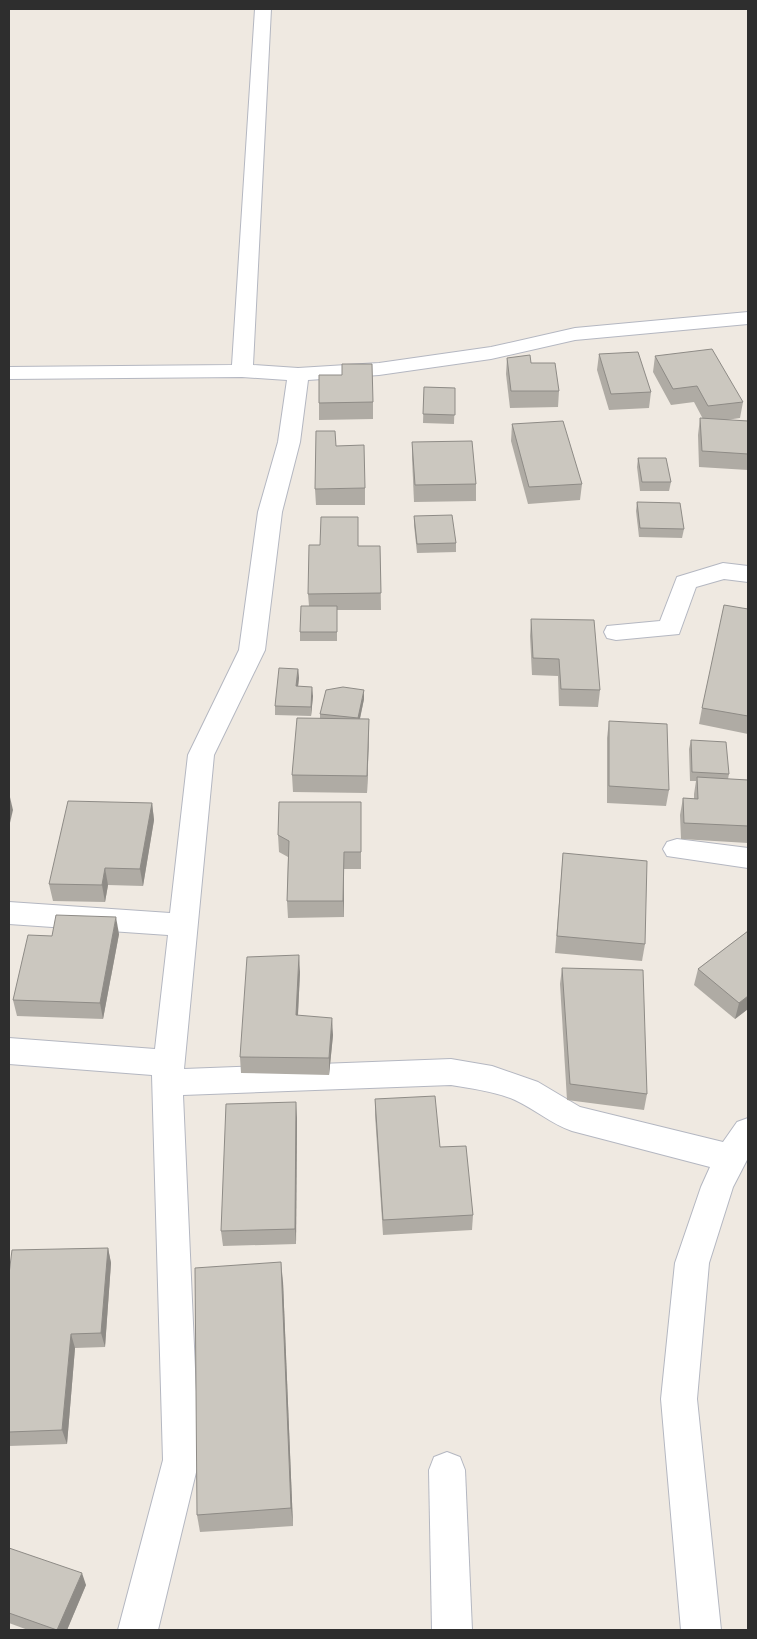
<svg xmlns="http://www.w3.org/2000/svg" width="757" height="1639" viewBox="0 0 757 1639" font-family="Overpass,sans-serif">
<rect width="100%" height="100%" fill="#efe9e1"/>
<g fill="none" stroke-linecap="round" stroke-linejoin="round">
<g stroke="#b4b7c1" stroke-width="2">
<g id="minor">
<path d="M255,9h16l-18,356 45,3 81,-5 112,-16 84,-19 173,-16v12l-173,16 -84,19 -112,16 -71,5 -8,62 -18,70 -17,138 -51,105 -30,314 267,-10 41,7 46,16 42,25 143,35 14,-20 11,-4v40l-15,29 -24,76 -12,136 24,231h-40l-20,-231 14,-136 26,-76 9,-20 -138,-36c-21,-7 -37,-22 -57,-31 -21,-9 -42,-11 -64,-15l-268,10 16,365 -41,170h-40l45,-170 -11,-385 -143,-11v-26l146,11 13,-114 -159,-11v-22l161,11 18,-158 51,-105 19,-138 20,-70 9,-62 -45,-3 -233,2v-12l223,-2z"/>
<polygon points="723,563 748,566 748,582 724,579 696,587 679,634 616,640 607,638 604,632 607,626 660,621 677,577"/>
<polygon points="677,839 748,848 748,868 667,856 663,849 667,842"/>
<polygon points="447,1452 460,1457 465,1470 472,1630 432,1630 429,1470 434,1457"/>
</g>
</g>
<use href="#minor" fill="#fff" fill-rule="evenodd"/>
</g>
<g fill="#afaba4">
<polygon points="599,354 651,392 649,408 609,410 597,370"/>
<polygon points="655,356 743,402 740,418 726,420 748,421 748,470 699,467 698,435 700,418 703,419 694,402 671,405 653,372"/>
<polygon points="507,358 531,363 559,391 558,407 510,408 506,374"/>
<polygon points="319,375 342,375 373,402 373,419 319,420"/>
<polygon points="424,387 455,388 454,424 423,423"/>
<polygon points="512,424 582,484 580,500 528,504 511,441"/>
<polygon points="412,442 476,484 476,501 414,502 412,458"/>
<polygon points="638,458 671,482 669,491 640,491 637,467"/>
<polygon points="365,488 365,505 316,505 315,489"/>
<polygon points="637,502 684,529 682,538 639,537 636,511"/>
<polygon points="414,516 456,543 456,552 417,553 414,525"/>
<polygon points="358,546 380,546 381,610 337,610 337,641 300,641 300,632 309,606 308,594"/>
<polygon points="748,609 748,734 699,724 702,708"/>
<polygon points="531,619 600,690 598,707 559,706 558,676 532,675 530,636"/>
<polygon points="298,669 299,678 298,686 313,696 311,716 275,715 275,706"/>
<polygon points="364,699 360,719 369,719 367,793 293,792 292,775 320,719 320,714"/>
<polygon points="609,721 669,790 666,806 607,803 607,738"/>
<polygon points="691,740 729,774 728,779 748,780 748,843 681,839 680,815 683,798 694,799 694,794 696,781 690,781 689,749"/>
<polygon points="361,802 361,869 344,869 344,917 288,918 287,901 288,857 279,852 278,835"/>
<polygon points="152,803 154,820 143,886 108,885 105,902 53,901 49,884"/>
<polygon points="563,853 645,944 642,961 555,953"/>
<polygon points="748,931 748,1009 735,1019 694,985 698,969"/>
<polygon points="119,934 103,1019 17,1016 13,1000 52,936"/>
<polygon points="562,968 647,1094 644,1110 567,1100 560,984"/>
<polygon points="300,972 298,1016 333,1035 329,1075 241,1073 240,1057"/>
<polygon points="375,1099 440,1147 473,1215 472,1230 383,1235 375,1115"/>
<polygon points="297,1118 296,1244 223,1246 221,1231"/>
<polygon points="108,1248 111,1263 105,1347 75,1348 67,1444 9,1446 9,1274"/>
<polygon points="283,1282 293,1526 200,1532 197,1515"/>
<polygon points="9,1548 86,1585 67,1630 28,1630 9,1623"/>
</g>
<g fill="#8e8b86">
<polygon points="298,669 299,678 297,695 296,686"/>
<polygon points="312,687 313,696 311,716 311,707"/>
<polygon points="364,690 364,699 358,727 358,718"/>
<polygon points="369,719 369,736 367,793 367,776"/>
<polygon points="9,793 13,810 9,827"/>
<polygon points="152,803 154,820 143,886 140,869"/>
<polygon points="344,852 344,917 343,901"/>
<polygon points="105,868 108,885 105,902 102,885"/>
<polygon points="116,917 119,934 103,1019 100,1003"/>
<polygon points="299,955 300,972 297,1032 296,1015"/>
<polygon points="748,996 748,1009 735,1019 739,1003"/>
<polygon points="332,1018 333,1035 329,1075 329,1058"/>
<polygon points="296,1102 297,1118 296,1244 295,1229"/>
<polygon points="108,1248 111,1263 105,1347 101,1333"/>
<polygon points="281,1262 283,1282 293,1526 291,1508"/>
<polygon points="71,1334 75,1348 67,1444 62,1430"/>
<polygon points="82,1573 86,1585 67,1630 57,1630"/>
</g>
<g fill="#cbc7bf" stroke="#8e8b86">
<polygon points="712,349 743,402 708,406 697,386 673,389 655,356"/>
<polygon points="638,352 651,392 611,394 599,354"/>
<polygon points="530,355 531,363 555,363 559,391 511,391 507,358"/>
<polygon points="342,364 372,364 373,402 319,403 319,375 342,375"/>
<polygon points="424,387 455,388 455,415 423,414"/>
<polygon points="700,418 748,421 748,454 702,451"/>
<polygon points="563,421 582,484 529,487 512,424"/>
<polygon points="316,431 335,431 336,446 364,445 365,488 315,489"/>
<polygon points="472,441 476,484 415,485 412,442"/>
<polygon points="638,458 666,458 671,482 642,482"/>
<polygon points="637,502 680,503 684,529 640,528"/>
<polygon points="452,515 456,543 417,544 414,516"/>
<polygon points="321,517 358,517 358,546 380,546 381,593 308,594 309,545 320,545"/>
<polygon points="724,605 748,609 748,716 702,708"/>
<polygon points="301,606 337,606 337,632 300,632"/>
<polygon points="531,619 594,620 600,690 561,689 559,659 533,658"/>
<polygon points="279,668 298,669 296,686 312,687 311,707 275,706"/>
<polygon points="343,687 364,690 358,718 320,714 326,690"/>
<polygon points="297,718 369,719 367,776 292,775"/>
<polygon points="609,721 667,724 669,790 609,786"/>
<polygon points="691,740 726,742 729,774 692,772"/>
<polygon points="697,777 748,780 748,826 684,823 683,798 698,799"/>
<polygon points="68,801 152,803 140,869 105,868 102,885 49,884"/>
<polygon points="279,802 361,802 361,852 344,852 343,901 287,901 289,841 278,835"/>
<polygon points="563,853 647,861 645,944 557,936"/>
<polygon points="56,915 116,917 100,1003 13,1000 28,935 52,936"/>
<polygon points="748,931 748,996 739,1003 698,969"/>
<polygon points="299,955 296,1015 332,1018 329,1058 240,1057 247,957"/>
<polygon points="562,968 643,970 647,1094 570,1084"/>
<polygon points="435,1096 440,1147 466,1146 473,1215 383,1220 375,1099"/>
<polygon points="296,1102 295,1229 221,1231 226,1104"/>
<polygon points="108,1248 101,1333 71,1334 62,1430 9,1432 9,1274 12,1250"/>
<polygon points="281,1262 291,1508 197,1515 195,1268"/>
<polygon points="9,1548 82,1573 57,1630 9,1613"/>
</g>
<rect width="757" height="1639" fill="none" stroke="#2e2e2e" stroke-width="20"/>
</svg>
